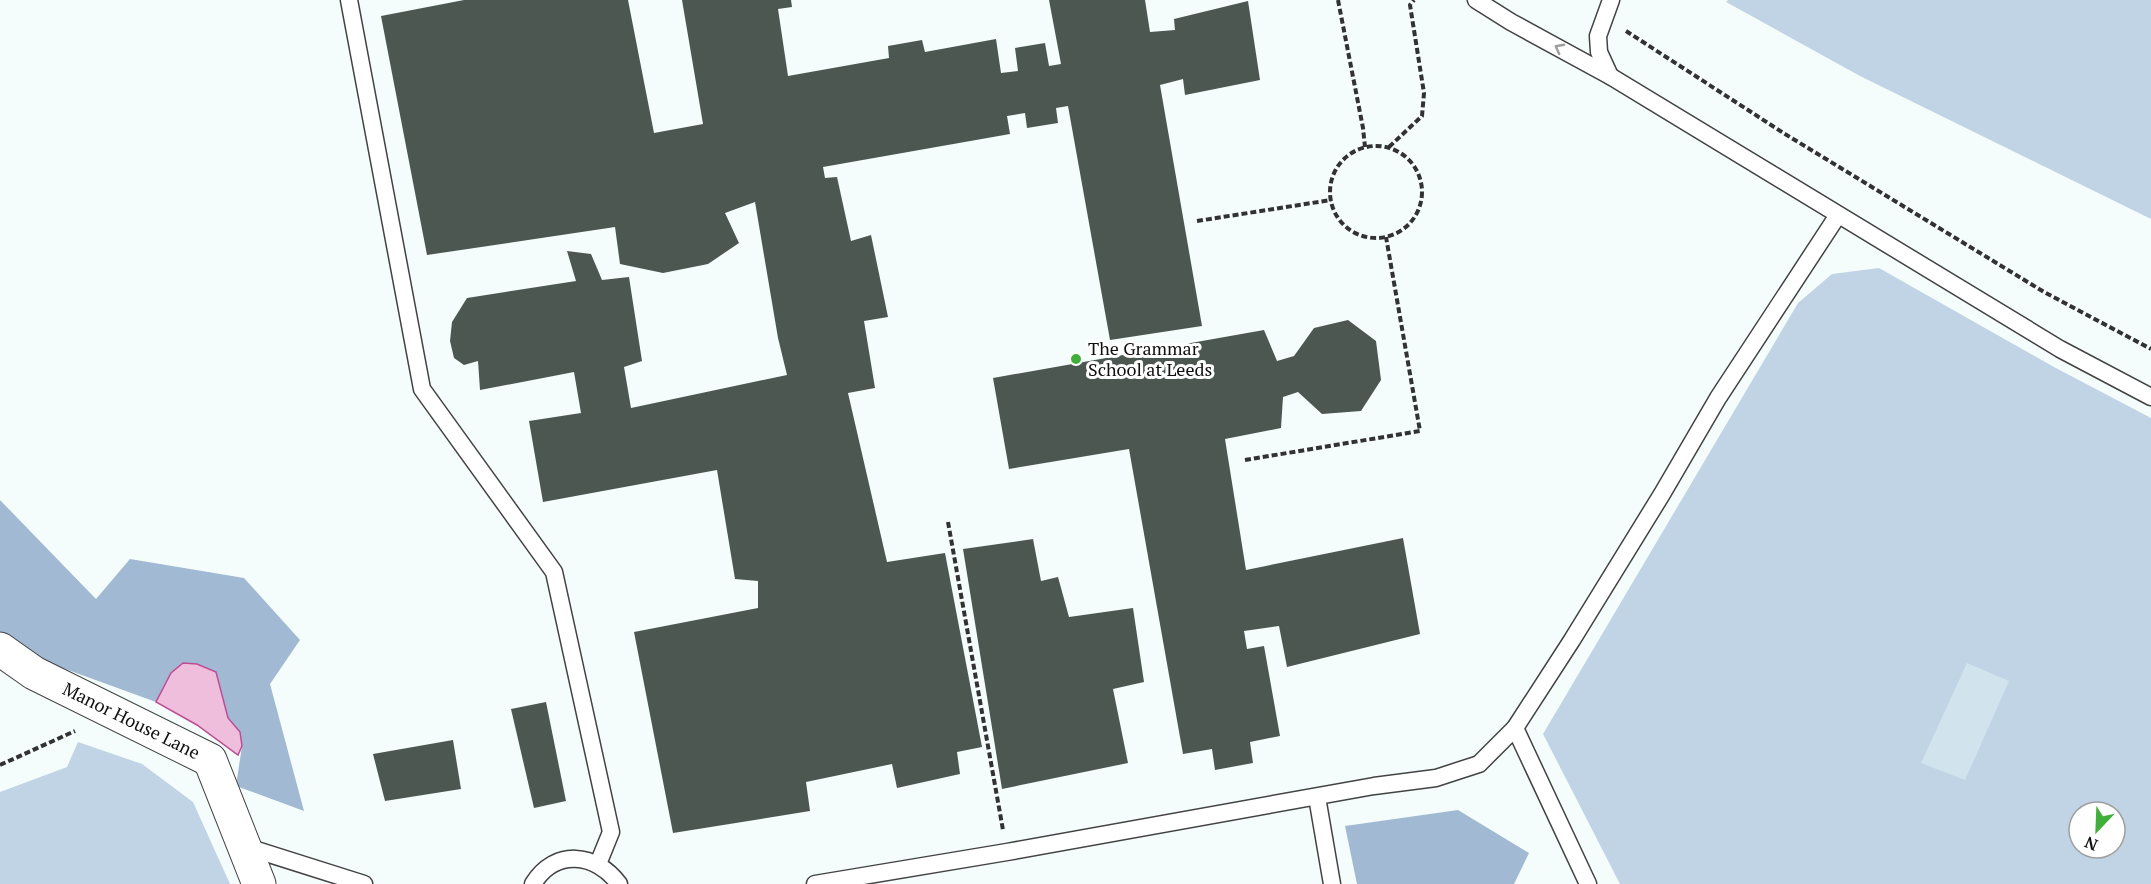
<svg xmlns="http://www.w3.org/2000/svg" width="2151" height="884" viewBox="0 0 2151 884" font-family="'PT Serif',serif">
<rect width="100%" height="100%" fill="#f4fdfb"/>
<g fill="#c1d4e5" fill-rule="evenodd">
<polygon points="1728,0 2151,0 2151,219 1860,76 1726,2"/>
<path d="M1879,268l175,99 97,51v466h-531l-77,-150 255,-431 34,-29zM2079,812h36v36h-36z"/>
<polygon points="78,742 142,764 193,802 230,884 0,884 0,792 67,767"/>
</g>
<g fill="#a2b9d3">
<polygon points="0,500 96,599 130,559 244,578 300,640 270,684 304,811 236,786 242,746 240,732 228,718 216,672 171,673 156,702 35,658 0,632"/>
<polygon points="1458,810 1529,853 1514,884 1357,884 1345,826"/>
</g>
<polygon fill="#d1e4ed" points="1967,663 2009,681 1965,780 1921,763"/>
<polygon fill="#efbedd" stroke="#bd4e92" stroke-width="1.5" points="183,663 197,664 216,672 228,718 240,732 242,746 238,755 197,725 156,702 171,673"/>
<g fill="#4d5751">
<polygon points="464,0 628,0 654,133 703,124 682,0 791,0 792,7 778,9 788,76 889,58 888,46 922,40 925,52 996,39 1001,73 1018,71 1015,48 1045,43 1049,66 1061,64 1049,0 1145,0 1150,32 1175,30 1174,19 1248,1 1260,80 1185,95 1183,79 1160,85 1202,326 1110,340 1068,106 1056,108 1058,123 1027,128 1025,113 1007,116 1010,134 823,167 825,178 837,177 851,241 871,235 888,317 864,321 875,388 848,393 887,562 945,553 982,747 957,752 960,774 897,788 892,764 806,782 810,811 673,833 634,632 758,608 758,581 735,579 717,470 543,502 529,421 581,413 574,372 480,390 478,361 464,365 454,358 450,341 452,322 467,298 576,281 567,251 591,254 602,280 629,277 642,361 624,367 631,408 787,375 778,338 755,202 725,213 739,243 708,264 663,273 620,264 615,227 427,255 381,16"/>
<polygon points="1348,320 1376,341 1381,380 1361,411 1322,414 1298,392 1283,397 1281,428 1225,439 1246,570 1403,538 1420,634 1287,667 1279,626 1244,631 1247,649 1264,646 1280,736 1250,742 1253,763 1215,770 1212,749 1183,754 1129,449 1009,469 993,378 1264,330 1277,361 1294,356 1314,328"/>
<polygon points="1033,539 1041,581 1058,577 1069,617 1133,608 1144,682 1113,689 1128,763 1002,789 963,549"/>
<polygon points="546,702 566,801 534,808 511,709"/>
<polygon points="453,740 461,789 385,801 373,754"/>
</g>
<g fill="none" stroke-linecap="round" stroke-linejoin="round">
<g stroke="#434343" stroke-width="19">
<g id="service">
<polyline points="349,0 422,389 554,572 611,832 598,864"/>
<polyline points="1476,0 1511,22 1610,76 2060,349 2151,397"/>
<polyline points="1610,76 1599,52 1598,36 1611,0"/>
<polyline points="1515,728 1588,884"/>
<polyline points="1317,797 1332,884"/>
<polyline points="244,846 364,884"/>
<path d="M533,884c22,-36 63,-31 86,0"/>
<polyline points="815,884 1007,852 1374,786 1436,778 1479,764 1515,728 1572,640 1662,494 1718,398 1838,215"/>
</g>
</g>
<g stroke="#434343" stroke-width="35">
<g id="minor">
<path id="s1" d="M0,649l34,24 176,87 49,124"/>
</g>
</g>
<g stroke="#323232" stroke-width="4" stroke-dasharray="6 3" stroke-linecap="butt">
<polyline points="1338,0 1363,128 1365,147"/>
<polyline points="1626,31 1785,134 2044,292 2151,349"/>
<circle cx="1376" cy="192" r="46"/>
<polyline points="1389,147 1422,116 1424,93 1410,5 1414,0"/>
<polyline points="1197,221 1331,200"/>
<polyline points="1245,460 1420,431 1386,237"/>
<polyline points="948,522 1003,830"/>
<polyline points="0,765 75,731"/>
</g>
<use href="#service" stroke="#fff" stroke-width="16"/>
<use href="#minor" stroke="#fff" stroke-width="33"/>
</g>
<defs><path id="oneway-chevron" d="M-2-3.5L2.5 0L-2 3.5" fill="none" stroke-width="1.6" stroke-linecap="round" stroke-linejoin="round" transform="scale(1.5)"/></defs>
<use stroke="#9f9f9f" href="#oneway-chevron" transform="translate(1559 48) rotate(-152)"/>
<circle fill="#40af39" stroke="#fff" stroke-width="2" cx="1076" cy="359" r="6"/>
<g text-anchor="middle" stroke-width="6" stroke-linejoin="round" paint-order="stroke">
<g font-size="18" fill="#101010" stroke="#fff" text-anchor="start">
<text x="1088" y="355">The Grammar<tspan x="1088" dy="21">School at Leeds</tspan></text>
</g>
<g font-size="18" fill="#101010" stroke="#fff">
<text dy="6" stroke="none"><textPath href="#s1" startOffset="150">Manor House Lane</textPath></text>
</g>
</g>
<g transform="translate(2097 830) rotate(203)"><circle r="28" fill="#ffffff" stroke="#9f9f9f" stroke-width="1.5"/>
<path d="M0-4.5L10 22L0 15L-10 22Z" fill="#40af39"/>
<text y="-9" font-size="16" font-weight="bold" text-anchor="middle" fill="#101010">N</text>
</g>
</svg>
